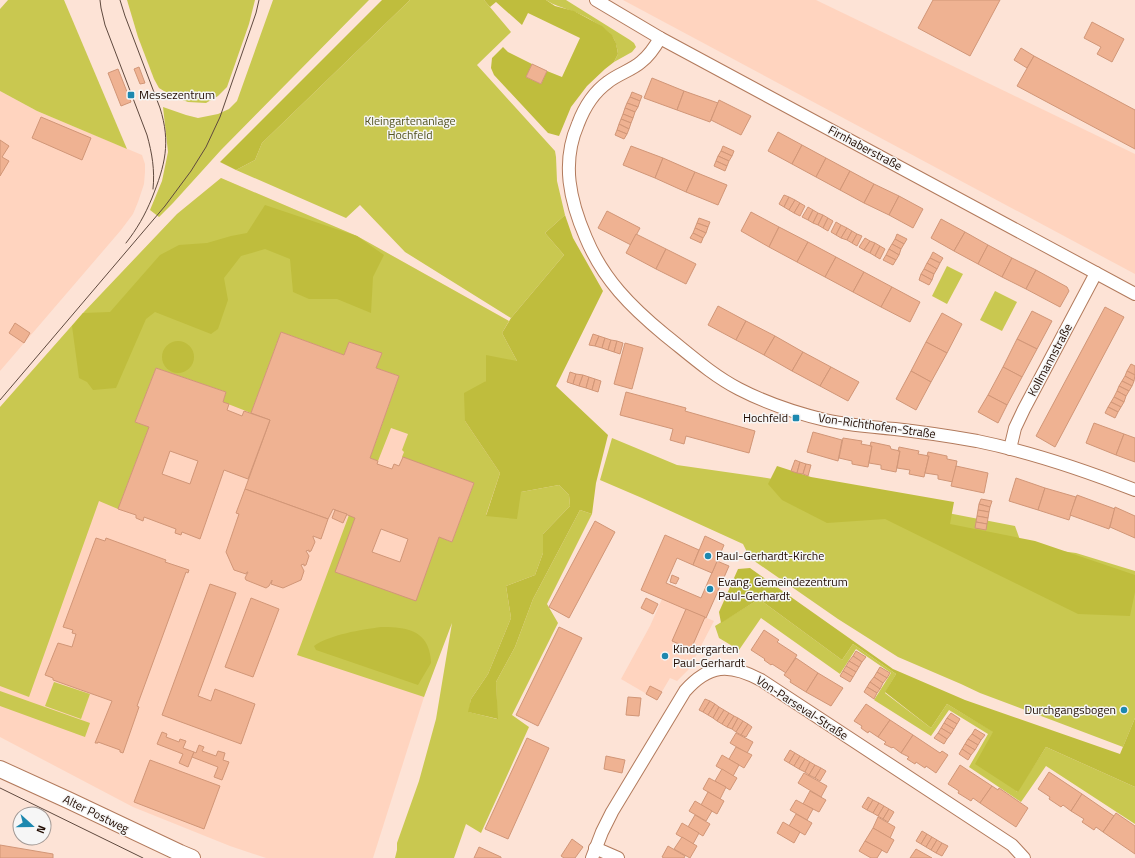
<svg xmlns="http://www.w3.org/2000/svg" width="1135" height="858" viewBox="0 0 1135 858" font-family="'Titillium Web',sans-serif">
<rect width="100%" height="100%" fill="#fde3d6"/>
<g fill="#ffd4bf">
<polygon points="623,0 816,0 1135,154 1135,274"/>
<polygon points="0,91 37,111 142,155 145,164 145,172 144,184 138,202 133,214 121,230 0,371"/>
<polygon points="221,178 357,236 509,321 502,333 465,421 500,473 452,620 424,697 373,858 266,858 230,846 133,807 0,737 0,407 79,318 177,214"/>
<polygon points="662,599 714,621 689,669 677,681 670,678 657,700 621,679 650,626"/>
</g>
<g fill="#c9c850">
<polygon points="8,0 64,0 127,149 37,111 0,91 0,9"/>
<polygon points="127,0 255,0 249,24 227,87 218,96 206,103 188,102 172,96 159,88 154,79 138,37"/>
<polygon points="273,0 369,0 221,150 173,203 159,217 150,210 162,181 168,152 163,107 186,115 198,118 218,114 229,109 237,101"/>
<polygon points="410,0 484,0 511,32 477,65 555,151 556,157 557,181 565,215 545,233 564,255 511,318 405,252 360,205 346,218 236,170 255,160 262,143"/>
<path d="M546,0h20l64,40 4,3 2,4 -4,5 -18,10 4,-8c-1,-6 -2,-13 -6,-18 -5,-8 -30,-22 -40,-25 -10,-4 -17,-5 -26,-11z"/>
<polygon points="221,178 357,236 509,321 502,333 517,361 486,381 465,421 500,473 486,515 521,492 559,485 569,495 570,506 543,534 543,553 535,575 506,586 511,618 488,674 471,699 469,712 497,719 496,682 515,647 533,599 580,510 592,514 547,604 558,623 512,715 529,727 481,833 466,824 454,858 395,858 397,850 397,843 419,781 436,719 452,623 424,697 297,655 349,515 355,518 336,572 416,600 439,537 452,542 474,483 402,457 404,452 402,450 408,434 391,428 378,461 370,458 399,376 376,368 381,353 349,342 344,355 281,332 251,413 223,402 226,392 156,368 135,422 149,427 118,509 99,501 29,697 0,686 0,407 83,313 177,214"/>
<polygon points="947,266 963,274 947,304 932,296"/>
<polygon points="995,291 1017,302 1002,331 980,320"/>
<polygon points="612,438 677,465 767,478 1015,526 1020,540 1045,549 1076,553 1135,571 1135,718 1123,747 980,693 961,684 898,657 838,619 750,558 743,544 642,498 600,480"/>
<polygon points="759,599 842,660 853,644 896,674 885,693 931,728 947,704 994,732 1017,792 1046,747 1135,787 1135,824 1046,766 1021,802 969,767 988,734 949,710 931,736 874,700 891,673 856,649 840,674 761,618 739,650 719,638 715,626"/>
<polygon points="54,682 90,694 81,719 45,706"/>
<polygon points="0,691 90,723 85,737 0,706"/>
</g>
<g fill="#bfbd3d">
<polygon points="382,0 410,0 262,143 255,160 236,170 220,162"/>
<polygon points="484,0 546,0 555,6 574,11 602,26 612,35 616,43 618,54 614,62 605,69 587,86 571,107 559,136 548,133 494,75 491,68 492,58 503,47 508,52 532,64 526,77 541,84 547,71 562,77 580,38 528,13 522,25 496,2 490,7"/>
<polygon points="265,205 357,236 384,255 373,277 371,313 337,299 309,299 293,292 290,259 265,249 241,256 224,278 228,300 218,329 211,334 155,312 146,319 116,388 93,390 87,382 79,378 72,326 83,313 110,312 160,255 179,245 207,243 231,236 247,233"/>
<polygon points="565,215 573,238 603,291 556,386 608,435 596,483 592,514 580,510 533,599 515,647 496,682 498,719 468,712 471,699 488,674 511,618 506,586 535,575 543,553 543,534 570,506 569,495 559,485 521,492 517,519 486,516 500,473 465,421 464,393 486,381 486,355 517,361 502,333 511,318 564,255 545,233"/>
<circle cx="178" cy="357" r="16"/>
<polygon points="777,466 811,477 954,502 950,524 1035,541 1135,575 1135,592 1130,616 1078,614 885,519 827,523 782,500 768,484"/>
<polygon points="750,568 893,669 965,700 1120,754 1135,718 1135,787 1046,747 1018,792 975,764 993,732 947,704 931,728 885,692 896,674 853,644 842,660 759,599 721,623 719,612 738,569"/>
<path d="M381,627c19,0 42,1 48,23 1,4 2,8 2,13l-13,22 -102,-35 -2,-4c17,-12 47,-16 67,-19z"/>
</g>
<g fill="#efb292" stroke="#d19677" fill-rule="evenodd">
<polygon points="933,0 1000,0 970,56 918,28"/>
<polygon points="1092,22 1124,39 1112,62 1097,54 1101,47 1084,38"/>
<polygon points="1021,48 1034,56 1027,68 1014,60"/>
<polygon points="1034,56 1135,110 1135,149 1017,86"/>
<polygon points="532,64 547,71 541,84 526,77"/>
<polygon points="139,67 145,83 140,84 134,69"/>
<polygon points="118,69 131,102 121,106 108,73"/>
<polygon points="652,78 684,91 677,110 644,98"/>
<polygon points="684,91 718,103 710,122 677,110"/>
<polygon points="632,92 642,96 640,101 630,97"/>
<polygon points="630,97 640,101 638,107 627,103"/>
<polygon points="719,100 751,116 741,135 711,120"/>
<polygon points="627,103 638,107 635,112 625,108"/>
<polygon points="625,108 635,112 633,118 623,114"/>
<polygon points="623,114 633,118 631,123 621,119"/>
<polygon points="41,117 91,138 82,160 32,138"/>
<polygon points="621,119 631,123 629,129 619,124"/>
<polygon points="619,124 629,129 627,134 617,130"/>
<polygon points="617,130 627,134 624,139 615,135"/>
<polygon points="778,132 802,145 792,164 768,151"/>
<polygon points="0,140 9,146 2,157 9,161 0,176"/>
<polygon points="802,145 826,158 816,177 792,164"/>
<polygon points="631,146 663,158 655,178 623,165"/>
<polygon points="723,146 734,151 732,156 721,151"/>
<polygon points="721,151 732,156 729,161 718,156"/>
<polygon points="718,156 729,161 727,166 716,161"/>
<polygon points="663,158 695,172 686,192 655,178"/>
<polygon points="826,158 850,171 840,190 816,177"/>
<polygon points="716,161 727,166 725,171 714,166"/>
<polygon points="850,171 874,184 864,203 840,190"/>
<polygon points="695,172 727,185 718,205 686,192"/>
<polygon points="874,184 899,196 889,215 864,203"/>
<polygon points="784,195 789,197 784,207 779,204"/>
<polygon points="899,196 923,209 913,228 889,215"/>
<polygon points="789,197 795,200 789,210 784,207"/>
<polygon points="795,200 800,203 794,213 789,210"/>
<polygon points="800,203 805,206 800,216 794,213"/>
<polygon points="808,207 813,210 808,220 802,217"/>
<polygon points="813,210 818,213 813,223 808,220"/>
<polygon points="607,211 640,228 631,245 598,228"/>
<polygon points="751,212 779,227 769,247 741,231"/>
<polygon points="818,213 823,215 818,225 813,223"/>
<polygon points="823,215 828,218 823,228 818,225"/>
<polygon points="699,218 710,222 708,227 697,223"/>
<polygon points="828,218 833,221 828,231 823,228"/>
<polygon points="941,219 965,232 954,251 931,238"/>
<polygon points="836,222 841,225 836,235 831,232"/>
<polygon points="697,223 708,227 706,233 695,228"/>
<polygon points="841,225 847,228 841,238 836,235"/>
<polygon points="779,227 808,242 797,262 769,247"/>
<polygon points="695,228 706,233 703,238 693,233"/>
<polygon points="847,228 852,231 847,240 841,238"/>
<polygon points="852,231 857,234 852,243 847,240"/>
<polygon points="965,232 988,245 978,264 954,251"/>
<polygon points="693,233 703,238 701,243 690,238"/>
<polygon points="636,234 666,249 656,269 626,253"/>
<polygon points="857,234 862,236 857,246 852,243"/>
<polygon points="897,234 907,239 904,244 895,239"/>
<polygon points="865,238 870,241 864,250 859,247"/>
<polygon points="895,239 904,244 901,249 892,244"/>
<polygon points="870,241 875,243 870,253 864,250"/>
<polygon points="808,242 836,257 825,277 797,262"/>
<polygon points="875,243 880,246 875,256 870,253"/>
<polygon points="892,244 901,249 899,255 889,249"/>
<polygon points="988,245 1012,258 1002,277 978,264"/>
<polygon points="880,246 885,249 880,259 875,256"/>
<polygon points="666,249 696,264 686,284 656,269"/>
<polygon points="889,249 899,255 896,260 886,255"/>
<polygon points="933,252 943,258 940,263 930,258"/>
<polygon points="886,255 896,260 893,265 883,260"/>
<polygon points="836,257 864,272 853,292 825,277"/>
<polygon points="930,258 940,263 937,269 927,263"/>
<polygon points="1012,258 1036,270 1026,289 1002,277"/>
<polygon points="927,263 937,269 934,274 924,269"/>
<polygon points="924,269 934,274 932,280 921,274"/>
<polygon points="1036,270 1067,287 1069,291 1060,307 1026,289"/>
<polygon points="864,272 892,287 881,307 853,292"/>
<polygon points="921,274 932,280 929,285 919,280"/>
<polygon points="892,287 920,302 910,322 881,307"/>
<polygon points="718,306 746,321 736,340 708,325"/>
<polygon points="1105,307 1124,317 1055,447 1036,436"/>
<polygon points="1032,311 1052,321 1037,349 1017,339"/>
<polygon points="942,313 962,324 947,353 926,342"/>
<polygon points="746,321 775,336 764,355 736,340"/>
<polygon points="15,323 30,333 24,343 9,333"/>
<path d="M281,332l63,23 5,-13 33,11 -6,15 23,8 -29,82 8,3 -1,3 15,5 2,-5 5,2 4,-9 71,26 -22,59 -13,-5 -23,64 -81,-29 20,-54 -22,-9 -5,10 -83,-30 25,-69 -19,-7zM381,529l27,10 -8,23 -28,-10z"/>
<polygon points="593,334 599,336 595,346 589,345"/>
<polygon points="599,336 605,338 602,348 595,346"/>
<polygon points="775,336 803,352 792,371 764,355"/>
<polygon points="605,338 611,340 608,350 602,348"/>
<polygon points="1017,339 1037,349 1022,377 1003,367"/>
<polygon points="611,340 617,341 614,352 608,350"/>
<polygon points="617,341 623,343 620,354 614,352"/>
<polygon points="926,342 947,353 931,382 911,371"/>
<polygon points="625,343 643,348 632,389 614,384"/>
<polygon points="803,352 831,367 820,386 792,371"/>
<polygon points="1131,364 1135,366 1135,375 1127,371"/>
<polygon points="831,367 859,382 848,401 820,386"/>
<polygon points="1003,367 1022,377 1007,405 988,395"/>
<path d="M156,368l70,24 -3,10 6,2 -2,6 15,6 2,-5 26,9 -22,59 -24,-9 -24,69 -18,-7 -1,3 -6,-2 1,-4 -32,-12 -1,4 -7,-3v-3l-18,-6 31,-82 -14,-5zM170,451l28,10 -8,23 -28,-10z"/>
<polygon points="911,371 931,382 916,410 896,399"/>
<polygon points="1127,371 1135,375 1134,381 1125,376"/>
<polygon points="570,372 576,374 573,384 567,382"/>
<polygon points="576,374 583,375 579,386 573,384"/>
<polygon points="583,375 589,377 586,388 579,386"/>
<polygon points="1125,376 1134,381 1132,386 1122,381"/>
<polygon points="589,377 595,379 592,390 586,388"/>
<polygon points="595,379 601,381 598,392 592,390"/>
<polygon points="1122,381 1132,386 1129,391 1119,386"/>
<polygon points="1119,386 1129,391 1126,396 1117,391"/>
<polygon points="1117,391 1126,396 1124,402 1114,397"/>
<polygon points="626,392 686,408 685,411 755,431 749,453 686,436 684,444 670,440 673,429 620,415"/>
<polygon points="988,395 1007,405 998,423 978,412"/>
<polygon points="1114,397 1124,402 1121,407 1111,402"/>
<polygon points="1111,402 1121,407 1118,412 1108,407"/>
<polygon points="1108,407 1118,412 1115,418 1105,413"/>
<polygon points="1094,423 1124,434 1116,455 1086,443"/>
<polygon points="813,432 842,440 838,461 807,452"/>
<polygon points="1124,434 1135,438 1135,462 1116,455"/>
<polygon points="843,438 862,441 861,444 872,446 868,467 852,464 852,461 839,458"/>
<polygon points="871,442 890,446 891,449 900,451 896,472 881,469 881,465 869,463 872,446 870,446"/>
<polygon points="899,447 919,451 918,454 929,456 924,477 909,474 910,470 897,468 900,451 898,451"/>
<polygon points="928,452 947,456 947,459 957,461 953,482 938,479 938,475 925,473 929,456 927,456"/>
<polygon points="795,460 800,462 797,473 791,471"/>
<polygon points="800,462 806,464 803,474 797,473"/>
<polygon points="806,464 811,465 808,476 803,474"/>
<polygon points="956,466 988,473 984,493 951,486"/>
<polygon points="1016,478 1045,488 1038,510 1009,501"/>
<polygon points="1045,488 1076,497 1069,520 1038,510"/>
<polygon points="245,489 328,519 321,539 313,536 313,537 315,542 311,551 309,552 309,550 306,551 309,556 306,565 304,566 304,564 301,565 304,571 301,580 283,588 271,584 272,581 272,580 269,586 266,588 246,580 245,578 248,572 247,572 246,574 234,570 226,552 239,514 236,513"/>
<polygon points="1077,495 1115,509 1109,529 1070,515"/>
<polygon points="981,499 992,501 990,507 979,504"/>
<polygon points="979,504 990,507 989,512 978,510"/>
<polygon points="1115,507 1135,516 1135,538 1110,527"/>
<polygon points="335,510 347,514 343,523 332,518"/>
<polygon points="978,510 989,512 988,518 977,516"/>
<polygon points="977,516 988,518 987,524 976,522"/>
<polygon points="595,521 615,532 569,618 549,607"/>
<polygon points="976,522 987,524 986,530 975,528"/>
<polygon points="665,535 699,550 693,565 677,558 666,583 701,598 717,561 729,566 706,618 641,590"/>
<polygon points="705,536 724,545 712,573 693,565"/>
<polygon points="96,538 105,541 106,538 166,560 165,562 189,570 188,573 186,572 137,706 139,707 123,753 120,752 120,750 98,742 98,743 95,743 112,701 53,680 53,678 45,675 58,643 72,647 76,634 72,633 73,630 63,627"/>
<polygon points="672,575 679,578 676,584 670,582"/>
<polygon points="210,584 236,593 198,696 211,701 215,689 255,704 241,744 162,715"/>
<polygon points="251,598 279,609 253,677 225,667"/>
<polygon points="646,598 658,604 653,614 641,608"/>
<polygon points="686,609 705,617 691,649 672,641"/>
<polygon points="559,627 582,638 538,726 516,715"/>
<polygon points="764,630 779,640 777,642 797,655 786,673 772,664 771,665 764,660 765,659 751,650"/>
<polygon points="856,651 866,657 862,662 853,656"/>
<polygon points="853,656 862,662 859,667 849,661"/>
<polygon points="796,658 818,673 806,692 790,682 791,680 784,675"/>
<polygon points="849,661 859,667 856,672 846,666"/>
<polygon points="846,666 856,672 853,677 843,671"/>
<polygon points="880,667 890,673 887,678 877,672"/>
<polygon points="843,671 853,677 850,682 840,676"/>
<polygon points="877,672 887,678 883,683 874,677"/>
<polygon points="818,673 843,688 831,706 806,692"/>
<polygon points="874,677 883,683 880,689 870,682"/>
<polygon points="870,682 880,689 877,693 867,687"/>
<polygon points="650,686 662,692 657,700 646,694"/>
<polygon points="867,687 877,693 874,699 864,692"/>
<polygon points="628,697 641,698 639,716 626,715"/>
<polygon points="705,699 710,701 703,712 699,710"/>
<polygon points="710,701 715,704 708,715 703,712"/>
<polygon points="715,704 719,707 713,718 708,715"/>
<polygon points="866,704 890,720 878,737 869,731 868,733 865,731 861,728 862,726 854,721"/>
<polygon points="719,707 724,710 717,721 713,718"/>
<polygon points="724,710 729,713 722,724 717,721"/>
<polygon points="729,713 734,716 727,727 722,724"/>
<polygon points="951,713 960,719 957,724 947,718"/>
<polygon points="734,716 738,718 732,729 727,727"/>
<polygon points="738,718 743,721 736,732 732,729"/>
<polygon points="947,718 957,724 954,729 944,723"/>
<polygon points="890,720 913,735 901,753 893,747 892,748 884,744 886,742 878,737"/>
<polygon points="743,721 748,724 741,735 736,732"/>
<polygon points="944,723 954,729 951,734 941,728"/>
<polygon points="748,724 752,727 746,737 741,735"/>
<polygon points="941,728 951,734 947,739 938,733"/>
<polygon points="975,729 985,735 981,740 972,734"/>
<polygon points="162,732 167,734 166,737 179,742 180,739 186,741 183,748 194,752 188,767 179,763 183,754 157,744"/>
<polygon points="736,733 753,742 747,753 730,743"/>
<polygon points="938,733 947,739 944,744 934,738"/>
<polygon points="972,734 981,740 978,745 968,739"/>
<polygon points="913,735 940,753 942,751 948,755 936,773 926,766 925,768 916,762 915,764 907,759 909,757 901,753"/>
<polygon points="527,738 549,748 508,839 485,829"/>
<polygon points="968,739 978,745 975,750 965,744"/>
<polygon points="965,744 975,750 971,755 962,749"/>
<polygon points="199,745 204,747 202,751 216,756 218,751 225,753 223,760 229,762 222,780 214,777 218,767 192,757 194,752 196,753"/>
<polygon points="736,747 752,755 744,768 729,759"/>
<polygon points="962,749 971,755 968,760 959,754"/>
<polygon points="790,750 795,753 789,763 784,760"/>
<polygon points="795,753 800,756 794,766 789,763"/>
<polygon points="722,755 739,765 733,776 716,766"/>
<polygon points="606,756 625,760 622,773 604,769"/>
<polygon points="800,756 805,759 799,769 794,766"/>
<polygon points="805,759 810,762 805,772 799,769"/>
<polygon points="150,760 220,786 204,829 134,802"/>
<polygon points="810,762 815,765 809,775 805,772"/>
<polygon points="815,765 821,768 815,778 809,775"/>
<polygon points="960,765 992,786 980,803 973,798 971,801 958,793 959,791 948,784"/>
<polygon points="821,768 826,771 820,781 815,778"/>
<polygon points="722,769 737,778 730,790 715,781"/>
<polygon points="1049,772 1082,794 1071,811 1063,805 1061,807 1049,799 1050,797 1038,789"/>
<polygon points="804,773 827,786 821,797 798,783"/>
<polygon points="709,778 726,787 720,799 703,789"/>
<polygon points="992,786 998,790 999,788 1028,808 1016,827 980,803"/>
<polygon points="810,791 826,800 819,812 803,804"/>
<polygon points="708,792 724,801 717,814 701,805"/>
<polygon points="1082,794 1114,816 1103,832 1096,827 1094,830 1082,822 1084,819 1071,811"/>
<polygon points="868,797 873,800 867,810 862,807"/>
<polygon points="796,800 813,809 807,820 790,810"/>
<polygon points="873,800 879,803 873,813 867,810"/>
<polygon points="695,801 712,811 706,821 689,811"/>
<polygon points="879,803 884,806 878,816 873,813"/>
<polygon points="884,806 889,809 883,819 878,816"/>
<polygon points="889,809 894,812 888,822 883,819"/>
<polygon points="1116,813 1135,826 1135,854 1103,832"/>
<polygon points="796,814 812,823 805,835 789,826"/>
<polygon points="695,815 710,824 703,836 688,827"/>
<polygon points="878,817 895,827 890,838 873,828"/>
<polygon points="783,822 800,832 794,843 777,833"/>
<polygon points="682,823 699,833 693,844 676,834"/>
<polygon points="873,828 894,840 887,853 865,841"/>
<polygon points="922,831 927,834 921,844 916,841"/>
<polygon points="927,834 932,837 926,847 921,844"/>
<polygon points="682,837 697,846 690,858 674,849"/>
<polygon points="932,837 937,840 931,850 926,847"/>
<polygon points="572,839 583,847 575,858 564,858 561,856"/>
<polygon points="937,840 942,843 936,853 931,850"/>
<polygon points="865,841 882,850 877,858 871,858 859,851"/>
<polygon points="942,843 948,846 942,856 936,853"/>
<polygon points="0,845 53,854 53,858 0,858"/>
<polygon points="668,846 685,856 684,858 664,858 662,857"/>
<polygon points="479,847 501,857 501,858 474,858"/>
<polygon points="916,849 932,858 910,858"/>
</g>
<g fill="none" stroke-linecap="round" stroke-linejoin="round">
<g stroke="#b27a5c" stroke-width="14">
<g id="minor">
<polyline points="596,0 660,38 1135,294"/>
<path d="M660,38c-5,9 -10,17 -19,24 -9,8 -23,12 -33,20 -14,10 -24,26 -30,42 -17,39 -8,77 8,114 17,41 45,69 79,97 24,19 47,40 74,54 27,14 57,24 86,31 23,5 46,7 70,9 27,3 54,7 82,12 54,11 107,29 158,49"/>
<polyline points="1010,449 1015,428 1024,409 1096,273"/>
<polyline points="595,848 618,858"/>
<path d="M592,858l10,-26 10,-20 73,-121c24,-27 44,-28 76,-11l251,165 12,13"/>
</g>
</g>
<g stroke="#b27a5c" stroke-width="18">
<polyline id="tertiary" points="0,769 68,800 180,853 192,858"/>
</g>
<use href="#minor" stroke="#fff" stroke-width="12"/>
<use href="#tertiary" stroke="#fff" stroke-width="16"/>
<g stroke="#5f493e" stroke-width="1">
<path d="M100,0l1,8 4,17 42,110c5,18 8,35 6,54"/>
<path d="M120,0l5,16 35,92c11,35 5,57 -8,90 -7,17 -15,31 -26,45"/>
<polyline points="0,400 165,206 191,171 206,147 220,117 256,13 259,0"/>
<polyline points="0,788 143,858"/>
</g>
</g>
<g fill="#1c88af" stroke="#f6f6f6" stroke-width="1.5">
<rect x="127" y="91" width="8" height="8" rx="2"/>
<rect x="792" y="414" width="8" height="8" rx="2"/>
<circle cx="708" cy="556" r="4"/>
<circle cx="710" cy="589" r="4"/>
<circle cx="665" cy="656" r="4"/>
<circle cx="1124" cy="710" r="4"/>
</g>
<g text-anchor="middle" stroke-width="3" stroke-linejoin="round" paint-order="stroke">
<g font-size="12" fill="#210c02" stroke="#f6f6f6" text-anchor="start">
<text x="139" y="99">Messezentrum</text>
<text x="788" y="422" text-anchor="end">Hochfeld</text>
<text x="716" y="560">Paul-Gerhardt-Kirche</text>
<text x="718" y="586">Evang. Gemeindezentrum<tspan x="718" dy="14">Paul-Gerhardt</tspan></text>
<text x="673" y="653">Kindergarten<tspan x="673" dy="14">Paul-Gerhardt</tspan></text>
<text x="1116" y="714" text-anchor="end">Durchgangsbogen</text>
</g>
<g font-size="12" fill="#535321" stroke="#f6f6f6">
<text x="410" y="125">Kleingartenanlage<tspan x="410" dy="14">Hochfeld</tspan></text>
</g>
<g font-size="12" fill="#210c02" stroke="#f6f6f6">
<text transform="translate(865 148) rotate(28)" y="4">Firnhaberstraße</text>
<text transform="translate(1050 360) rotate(-62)" y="4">Kollmannstraße</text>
<text transform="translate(877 426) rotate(8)" y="4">Von-Richthofen-Straße</text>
<text transform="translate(802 708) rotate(33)" y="4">Von-Parseval-Straße</text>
<text transform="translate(96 814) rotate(26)" y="4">Alter Postweg</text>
</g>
</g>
<g transform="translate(32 826) rotate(111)"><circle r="19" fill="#f6f6f6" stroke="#a19894"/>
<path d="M0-3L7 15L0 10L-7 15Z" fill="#1c88af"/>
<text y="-6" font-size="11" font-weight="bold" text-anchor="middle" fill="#210c02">N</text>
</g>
</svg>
